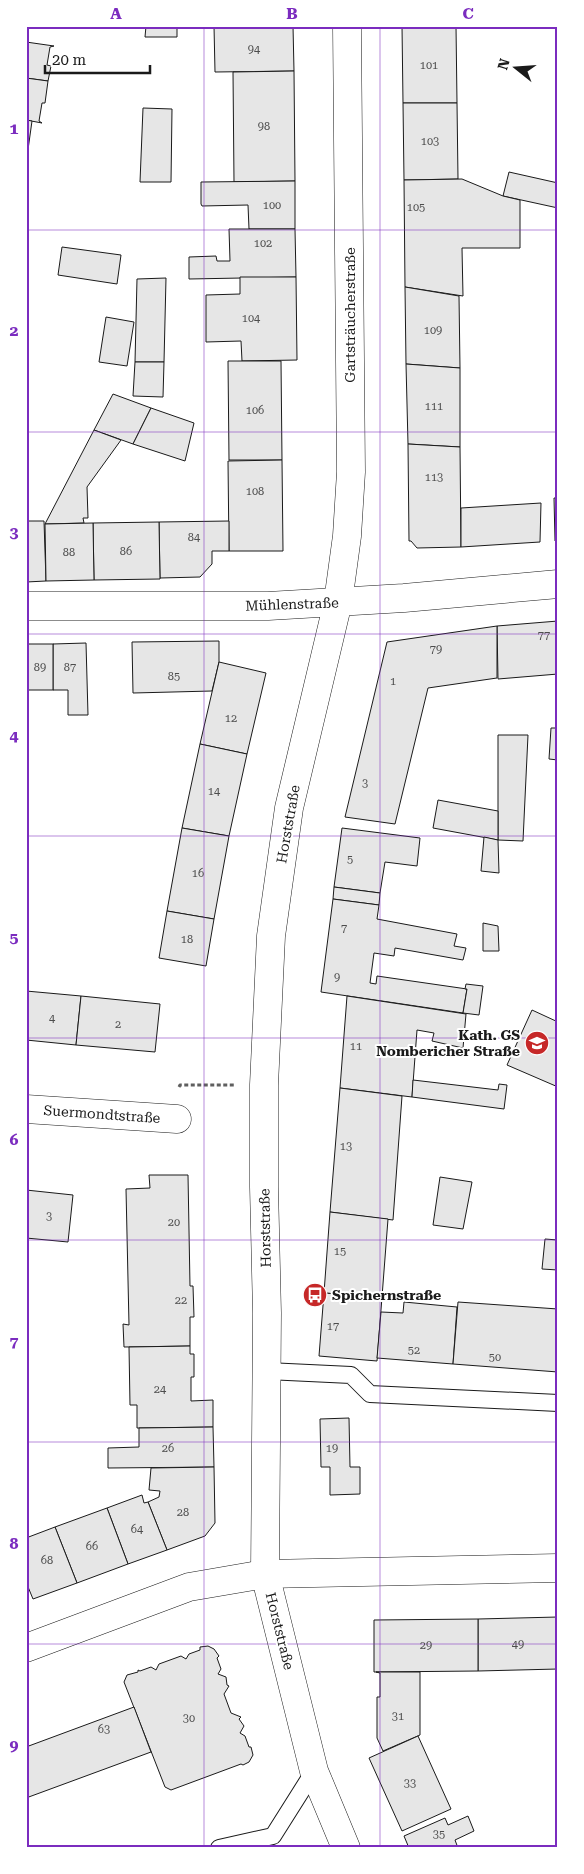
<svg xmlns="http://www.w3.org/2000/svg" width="584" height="1874" viewBox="0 0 584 1874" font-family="'Roboto Serif',serif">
<rect width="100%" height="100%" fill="#fff"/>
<g fill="#e6e6e6" stroke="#1a1a1a">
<polygon points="146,26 177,26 177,37 145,37"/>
<polygon points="214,26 293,26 294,71 215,72"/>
<polygon points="402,26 456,26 457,103 403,103"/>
<polygon points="26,42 54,46 50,47 47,65 51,66 48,81 26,78"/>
<polygon points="294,71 295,181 234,182 233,72"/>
<polygon points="26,78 48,81 45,103 42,103 39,121 42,123 26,120"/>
<polygon points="403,103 457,103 458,179 404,180"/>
<polygon points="143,108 172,109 171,182 140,182"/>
<polygon points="26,120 32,121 26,164"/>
<polygon points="509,172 558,183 558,208 503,196"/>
<polygon points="462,179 503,196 520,200 520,248 462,248 463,296 405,287 404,180"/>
<polygon points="295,181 295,229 249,229 248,205 202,206 201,204 201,182"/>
<polygon points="229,229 295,229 296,277 189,279 189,257 216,256 217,261 230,261"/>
<polygon points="62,247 121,255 117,284 58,275"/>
<polygon points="240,277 296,277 297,360 242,361 241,341 206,342 206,295 240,294"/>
<polygon points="166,278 164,362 135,362 137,279"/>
<polygon points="405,287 459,296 460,368 406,364"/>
<polygon points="106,317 134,322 127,366 99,362"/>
<polygon points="228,361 281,361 282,460 229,460"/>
<polygon points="135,362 164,362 163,397 133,396"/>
<polygon points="406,364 460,368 460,447 408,444"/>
<polygon points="113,394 151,408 133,444 94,430"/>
<polygon points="151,408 194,423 185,461 133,444"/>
<polygon points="94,430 121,440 87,487 88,518 83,518 84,523 45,524"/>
<polygon points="408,444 460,447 461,547 417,548 411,541 409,541"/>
<polygon points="282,460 283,551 229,551 228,461"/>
<polygon points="554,498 558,498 558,541 555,541"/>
<polygon points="541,503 540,542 461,547 461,508"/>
<polygon points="26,521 44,521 46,581 26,582"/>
<polygon points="229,521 229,551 212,551 212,564 200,577 160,578 159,522"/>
<polygon points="159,522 160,579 94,580 93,523"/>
<polygon points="93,523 94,580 46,581 45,524"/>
<polygon points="558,621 558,674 498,679 497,626"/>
<polygon points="497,626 497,678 428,688 395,824 345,817 387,642"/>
<polygon points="219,641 219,662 212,691 133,693 132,642"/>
<polygon points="86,643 88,715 68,715 68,690 53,690 53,644"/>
<rect x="26" y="644" width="27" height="46"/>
<polygon points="219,662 266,673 247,754 200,744"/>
<polygon points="551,728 558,728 558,760 549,759"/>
<polygon points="498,735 528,735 523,841 498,840"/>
<polygon points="200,744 247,754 229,836 182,828"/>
<polygon points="438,800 498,811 498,840 433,828"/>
<polygon points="182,828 229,836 214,919 167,911"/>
<polygon points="342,828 420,838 417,866 385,862 380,893 334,887"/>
<polygon points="484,837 498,840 499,873 481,871"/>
<polygon points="334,887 380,893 379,905 333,899"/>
<polygon points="333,899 379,905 377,919 457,934 454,946 466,948 463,960 395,948 394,956 374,953 370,983 376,984 377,976 467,989 463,1013 321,992"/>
<polygon points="167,911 214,919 206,966 159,958"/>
<polygon points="483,923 498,926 499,951 483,951"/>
<polygon points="466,984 483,986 479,1015 463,1013 467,989 465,989"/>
<polygon points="26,991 81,996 76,1045 26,1040"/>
<polygon points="81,996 160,1004 155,1052 76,1045"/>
<polygon points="347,996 466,1014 463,1048 432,1041 434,1033 417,1030 412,1097 340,1088"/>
<polygon points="532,1010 558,1022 558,1087 507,1065"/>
<polygon points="413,1080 498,1090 499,1084 507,1085 504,1109 412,1097"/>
<polygon points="340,1088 402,1096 393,1220 330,1212"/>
<polygon points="149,1175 188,1175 190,1286 193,1286 194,1317 190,1317 190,1346 124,1347 123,1324 129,1325 126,1189 150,1188"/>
<polygon points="440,1177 472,1182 463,1229 433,1225"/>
<polygon points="26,1190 73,1195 68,1242 26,1238"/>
<polygon points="330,1212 388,1219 382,1297 324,1293"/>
<polygon points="545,1239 558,1240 558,1270 542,1269"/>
<polygon points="324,1293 382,1297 377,1361 319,1356"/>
<polygon points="404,1302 457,1307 453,1364 377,1358 381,1312 403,1313"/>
<polygon points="458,1302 558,1309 558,1372 453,1364"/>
<polygon points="190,1346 190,1354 194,1354 194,1377 191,1377 191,1401 213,1400 213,1427 137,1428 137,1405 130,1405 129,1347"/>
<polygon points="349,1418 350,1467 360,1467 360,1494 330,1495 330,1467 321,1467 320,1419"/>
<polygon points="213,1427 214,1467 108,1468 108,1448 139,1447 139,1428"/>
<polygon points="214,1467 215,1523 205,1536 167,1550 148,1502 159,1497 160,1491 149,1490 151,1468"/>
<polygon points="142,1495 144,1503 148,1502 167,1550 128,1564 107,1508"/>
<polygon points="107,1508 128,1564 77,1583 55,1527"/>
<polygon points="55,1527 77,1583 33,1599 26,1582 26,1538"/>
<polygon points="558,1617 558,1669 478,1671 478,1619"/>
<polygon points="478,1619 478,1671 374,1672 374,1620"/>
<polygon points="208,1646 214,1649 219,1656 217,1658 221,1669 218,1674 226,1677 227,1685 229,1686 224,1694 231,1713 241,1717 239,1719 244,1726 240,1733 245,1736 249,1747 251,1747 253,1755 249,1762 243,1765 241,1764 171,1790 165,1787 124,1682 127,1675 138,1672 138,1670 140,1671 151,1667 156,1670 159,1664 181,1656 186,1659 189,1654 200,1650 200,1647"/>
<polygon points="376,1672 420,1672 420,1735 383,1751 377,1738 377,1697 380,1697 380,1673"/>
<polygon points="134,1707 151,1752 26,1798 26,1747"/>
<polygon points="418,1736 451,1809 402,1831 369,1758"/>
<polygon points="468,1816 474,1831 455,1840 458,1848 409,1848 404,1836 445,1818 448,1825"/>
</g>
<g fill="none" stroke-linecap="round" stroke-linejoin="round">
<g stroke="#1a1a1a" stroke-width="18">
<g id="service">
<polyline points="267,1371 351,1375 370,1394 558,1403"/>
<polyline points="219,1848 273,1836 314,1771"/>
</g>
</g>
<g stroke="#1a1a1a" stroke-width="29">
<g id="minor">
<polyline points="26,606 268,606 404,598 558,584"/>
<polyline points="26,1109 177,1119"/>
<polyline points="26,1648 189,1587 265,1574 558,1568"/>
</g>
</g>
<g stroke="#1a1a1a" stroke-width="29">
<polyline id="tertiary" points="346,1848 314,1771 265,1574 267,1313 264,1187 264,1085 271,936 289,808 338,602 347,536 351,472 347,26"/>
</g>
<polyline stroke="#5f5f5f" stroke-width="3" stroke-dasharray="4 2.5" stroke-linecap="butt" points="179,1087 180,1085 234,1085"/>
<use href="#service" stroke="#fff" stroke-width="16"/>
<use href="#minor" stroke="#fff" stroke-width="28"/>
<use href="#tertiary" stroke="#fff" stroke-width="28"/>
</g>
<path fill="none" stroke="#7b2cbf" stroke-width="1" stroke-opacity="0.55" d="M204,26v1822M380,26v1822M26,230h532M26,432h532M26,634h532M26,836h532M26,1038h532M26,1240h532M26,1442h532M26,1644h532"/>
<defs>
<g id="school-disc" transform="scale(1.25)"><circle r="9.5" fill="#c62828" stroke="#fff"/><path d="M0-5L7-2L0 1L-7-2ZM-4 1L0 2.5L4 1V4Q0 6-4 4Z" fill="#fff"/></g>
<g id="bus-disc" transform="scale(1.25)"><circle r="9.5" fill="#c62828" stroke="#fff"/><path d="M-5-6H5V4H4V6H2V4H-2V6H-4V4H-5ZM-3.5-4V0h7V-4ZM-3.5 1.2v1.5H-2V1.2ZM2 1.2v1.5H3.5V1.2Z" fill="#fff"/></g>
</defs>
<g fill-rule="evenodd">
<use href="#school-disc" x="537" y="1043"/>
<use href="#bus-disc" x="315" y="1295"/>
</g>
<g text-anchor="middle" stroke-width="4" stroke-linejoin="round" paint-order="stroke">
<g font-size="11" fill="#4d4d4d">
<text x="254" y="53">94</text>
<text x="429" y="69">101</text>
<text x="264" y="130">98</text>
<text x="430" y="145">103</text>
<text x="272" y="209">100</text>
<text x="416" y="211">105</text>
<text x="263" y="247">102</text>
<text x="251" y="322">104</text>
<text x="433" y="334">109</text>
<text x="434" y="410">111</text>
<text x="255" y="414">106</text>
<text x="434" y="481">113</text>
<text x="255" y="495">108</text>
<text x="194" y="541">84</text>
<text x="126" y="555">86</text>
<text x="69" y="556">88</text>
<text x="544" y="639">77</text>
<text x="436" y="653">79</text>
<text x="40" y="671">89</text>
<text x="70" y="671">87</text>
<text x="174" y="680">85</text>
<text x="393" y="685">1</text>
<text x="231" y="722">12</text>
<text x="365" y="787">3</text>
<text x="214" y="795">14</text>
<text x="350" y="863">5</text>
<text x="198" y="877">16</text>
<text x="344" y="932">7</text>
<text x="187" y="943">18</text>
<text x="337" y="981">9</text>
<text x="52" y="1022">4</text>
<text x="118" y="1028">2</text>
<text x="356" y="1050">11</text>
<text x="346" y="1150">13</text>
<text x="49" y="1220">3</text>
<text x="174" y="1226">20</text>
<text x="340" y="1255">15</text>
<text x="181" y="1304">22</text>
<text x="333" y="1330">17</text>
<text x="414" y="1354">52</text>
<text x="495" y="1361">50</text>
<text x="160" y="1393">24</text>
<text x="168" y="1452">26</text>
<text x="332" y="1452">19</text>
<text x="183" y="1516">28</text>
<text x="137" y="1533">64</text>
<text x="92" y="1550">66</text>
<text x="47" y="1564">68</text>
<text x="518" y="1648">49</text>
<text x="426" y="1649">29</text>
<text x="398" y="1720">31</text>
<text x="189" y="1722">30</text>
<text x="104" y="1733">63</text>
<text x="410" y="1787">33</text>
<text x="439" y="1838">35</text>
</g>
<g font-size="14" fill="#1a1a1a" stroke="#fff">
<text transform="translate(350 315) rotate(-90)" y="5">Gartsträucherstraße</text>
<text transform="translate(292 604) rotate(-2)" y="5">Mühlenstraße</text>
<text transform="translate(288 824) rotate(-80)" y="5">Horststraße</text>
<text transform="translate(102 1114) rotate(4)" y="5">Suermondtstraße</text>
<text transform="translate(265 1228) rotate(-91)" y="5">Horststraße</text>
<text transform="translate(280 1631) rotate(76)" y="5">Horststraße</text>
</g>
<g font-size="14" font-weight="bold" fill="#1a1a1a" stroke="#fff" text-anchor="end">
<text x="520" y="1040">Kath. GS<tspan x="520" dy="16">Nombericher Straße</tspan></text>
<text x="332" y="1300" text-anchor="start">Spichernstraße</text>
</g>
</g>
<rect width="584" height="1874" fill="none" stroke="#ffffff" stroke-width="55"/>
<g transform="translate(516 68) rotate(287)" stroke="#ffffff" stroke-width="4" paint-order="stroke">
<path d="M0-4L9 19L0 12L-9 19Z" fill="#1a1a1a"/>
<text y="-8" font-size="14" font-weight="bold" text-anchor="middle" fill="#1a1a1a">N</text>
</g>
<path d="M45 65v8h105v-8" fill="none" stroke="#1a1a1a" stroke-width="2.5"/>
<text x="52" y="65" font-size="15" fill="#1a1a1a" stroke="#ffffff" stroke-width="4" paint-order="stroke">20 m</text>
<rect x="28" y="28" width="528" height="1818" fill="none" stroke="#7b2cbf" stroke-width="2"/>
<g font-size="16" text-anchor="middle" font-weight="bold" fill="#7b2cbf">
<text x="116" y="19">A</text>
<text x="292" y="19">B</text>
<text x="468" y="19">C</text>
<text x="14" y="134">1</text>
<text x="14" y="336">2</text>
<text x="14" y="538">3</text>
<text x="14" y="741">4</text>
<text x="14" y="943">5</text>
<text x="14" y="1145">6</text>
<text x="14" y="1347">7</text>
<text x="14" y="1549">8</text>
<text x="14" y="1751">9</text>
</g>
</svg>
